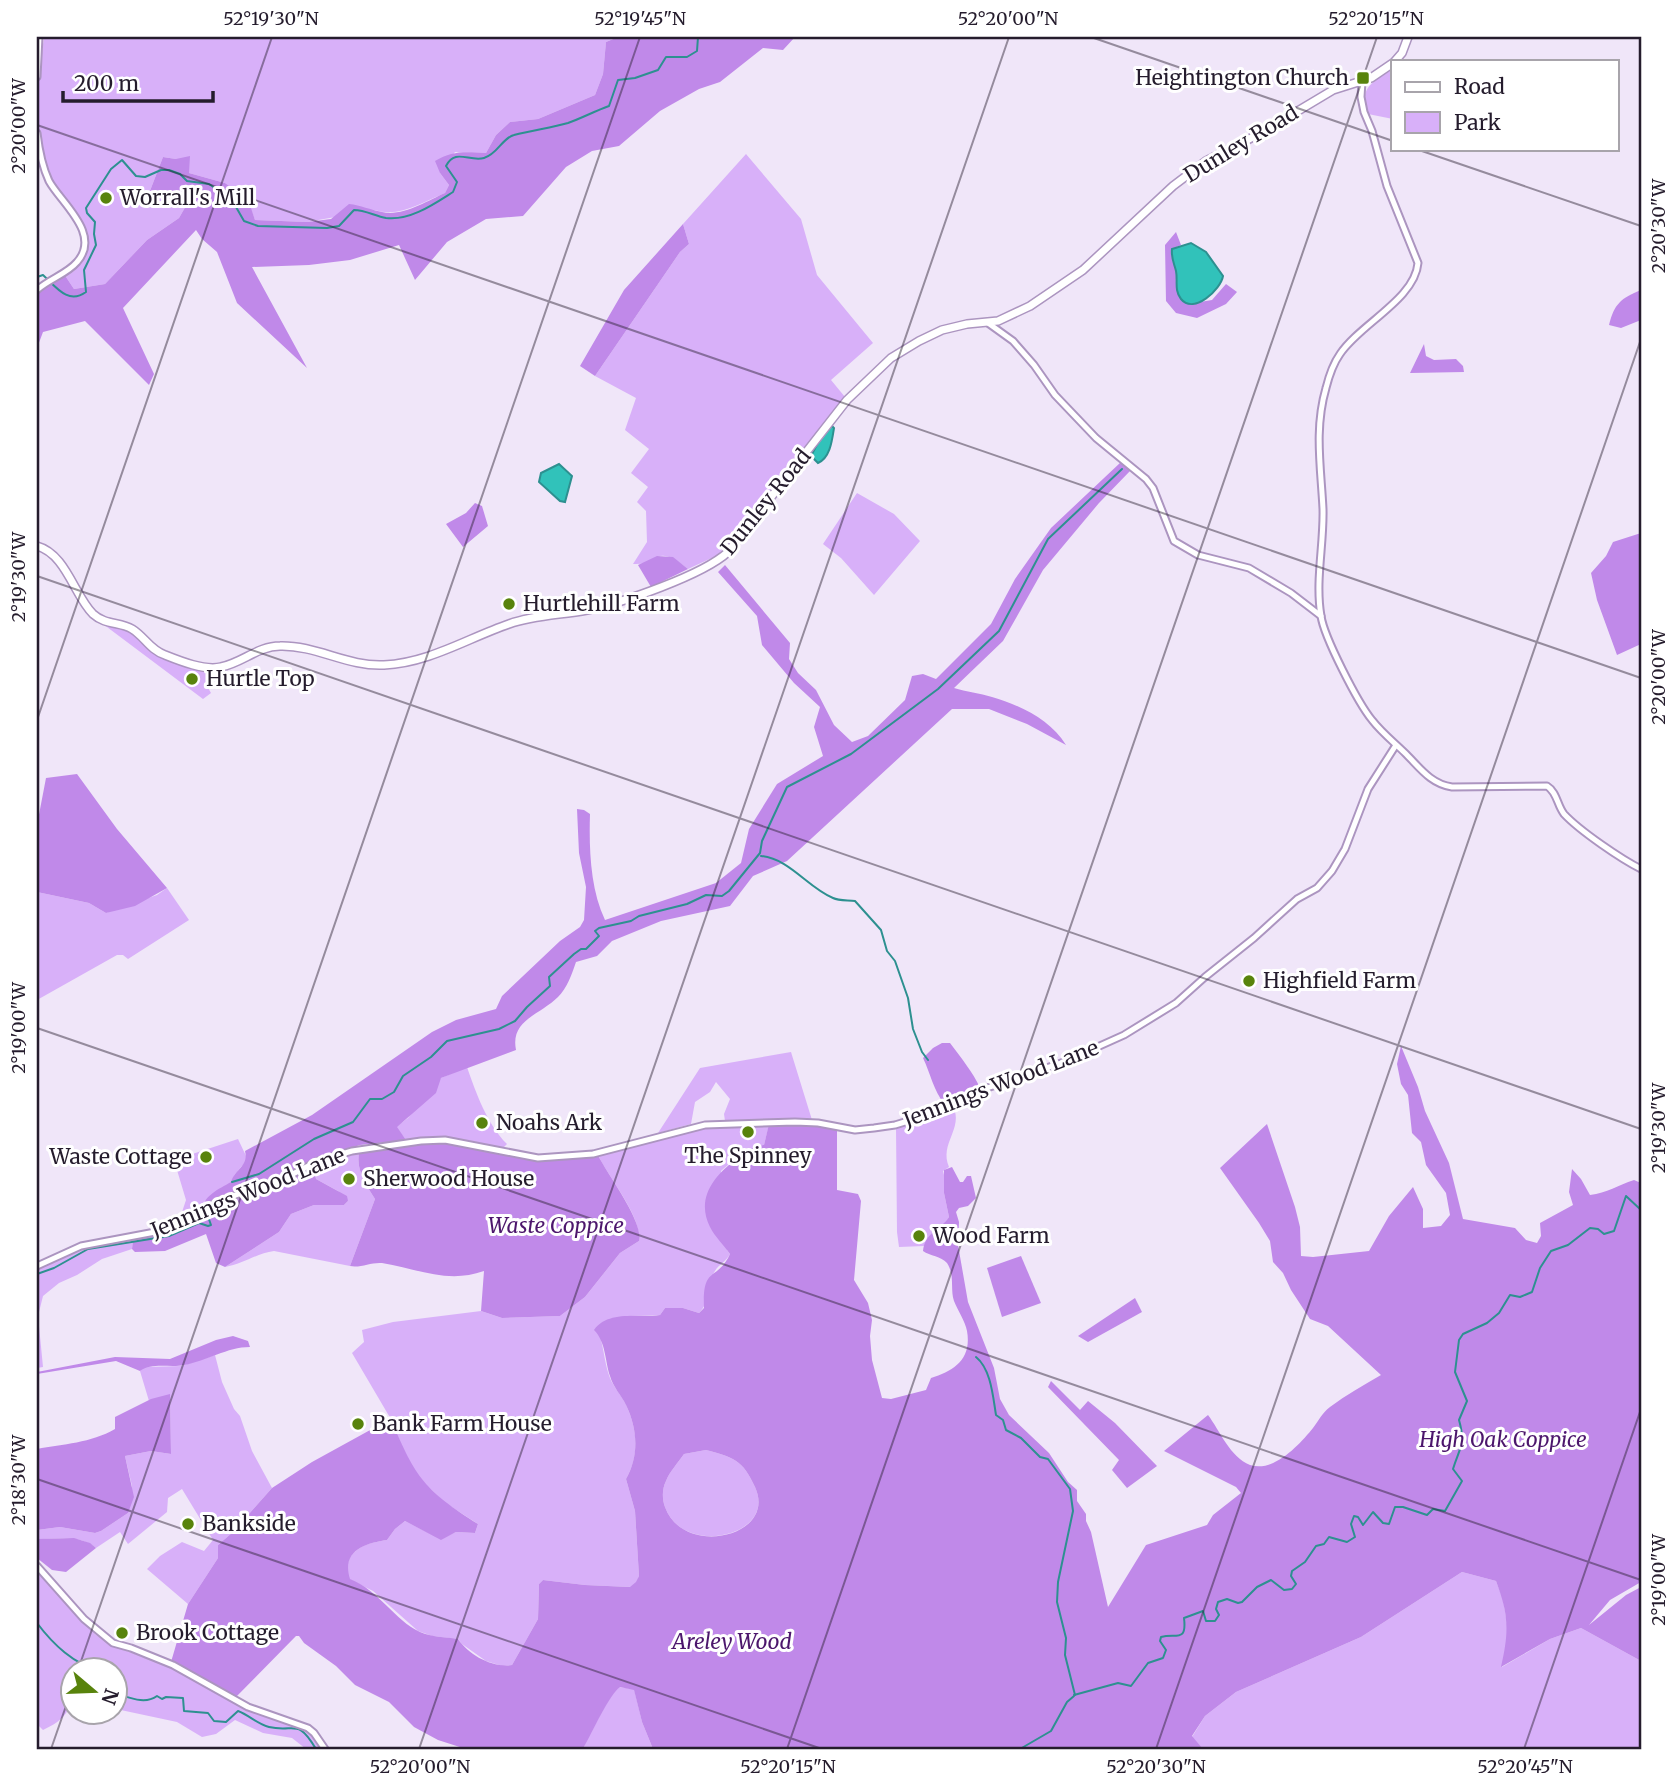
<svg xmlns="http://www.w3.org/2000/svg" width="1678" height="1786" viewBox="0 0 1678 1786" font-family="Merriweather,serif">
<rect width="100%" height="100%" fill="#f0e6f9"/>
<g fill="#d8b0f9">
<path d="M44,37h574l-12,5 -3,32 -8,21 -57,24 -28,3 -14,13 -10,18 -31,-1 -15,21 9,12 -4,8c-22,9 -46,25 -70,17l-68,12 -52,-2 -8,-21 -22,-16 -36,-10 -13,-14 -13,-2 -15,39 30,1 9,7 -8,14 -32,22 -42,44 -31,5 -10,-15c12,-6 26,-18 24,-33 -3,-26 -26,-43 -38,-65 -21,-39 -11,-98 -6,-139z"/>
<path d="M1393,69v50l-25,-5c-10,-28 5,-31 25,-45z"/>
<path d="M746,154l55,65 16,56 56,68 -42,37 14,17 -127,158 -30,14c-34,-28 -29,-3 -55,-5l14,-22 -1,-31 -9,-9 11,-15 -17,-14 18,-24 -24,-19 11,-32 -41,-22 85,-124 9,-8 -6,-20z"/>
<polygon points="857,493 894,514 920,541 874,595 841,558 823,544"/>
<polygon points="99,621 130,632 158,656 212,671 207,686 211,693 203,699"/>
<polygon points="167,888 189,920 128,959 123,955 117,955 37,1000 37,892 89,903 106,913 157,895"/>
<polygon points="791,1052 812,1120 725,1121 724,1114 730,1099 716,1082 710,1092 695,1102 691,1124 658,1133 700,1068"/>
<path d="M467,1067c9,26 20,57 40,77l-4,4c-37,-9 -58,-13 -97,-8l-10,-13 12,-9 33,-40z"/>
<path d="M953,1106c11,23 -14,37 -4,61l-6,4 2,8 -1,14 5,24 -5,8 -7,2 -13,19 -25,1 -2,-15 -1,-104 21,-6z"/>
<path d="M769,1125l-5,20c-16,1 -31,16 -43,26l6,79 3,4c-4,8 -11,10 -15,17 -9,12 -4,31 -16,42l-16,-5h-18l-5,7 -32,1 -28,20c4,14 5,29 10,42 4,10 13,19 17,29 11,25 12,49 -1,72l9,32 4,65 -2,6 -6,5 -46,-2 -42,-5 -4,4 -1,35 -26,46 -10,1 -16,-5 -24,-17 -4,-5 -26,-3 -14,-5 -45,-40 -24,-12c-8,-28 16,-36 38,-39l8,-11 10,-8 36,18 15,-7 19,1 3,-9 -34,-22 -24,-23 -15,-25 -13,-33 -40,-68 12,-11 -2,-12 31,-8 88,-11 21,7 58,-2 25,-19 35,-44 19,-12c3,-24 -30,-63 -41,-86l106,-28z"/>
<path d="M238,1139l9,19c-4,10 -13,13 -15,24 -20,12 -35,26 -53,39l7,-21 -12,-40z"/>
<path d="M359,1153c-3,18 7,31 16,46l-25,67 -76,-15c-17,2 -31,13 -49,16l54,-35 12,-18 23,-9h30l4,-4 -10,-10 -22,-12 -3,-13z"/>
<path d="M133,1240l-1,9 -30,10 -25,16 -18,8 -16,13 -5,20 5,51 -6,1v-100c31,-14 61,-28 96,-28z"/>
<path d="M215,1355l7,27 12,27 6,7 12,35 20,37 -39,44 -15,13v13l-30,46 -41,-35 13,-13 22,-14 22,9 9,-11 -31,-51 -14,9 -1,14 -39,32 -8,-12 -24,16c-16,-14 -39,-9 -59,-9v-9l23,-3 35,6 6,-2 27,-18 4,-27 -7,-30 26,-5 20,3 -1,-59 -21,6 -9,-30 5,-4 36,-1z"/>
<path d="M706,1450c27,7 37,10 49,37 23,49 -72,71 -90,20 -3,-8 -3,-18 1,-26 4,-10 12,-18 18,-27z"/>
<path d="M37,1569l58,65 14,10 73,28 57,34 65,22 9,6 9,15h-16l-14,-11 -29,-5 -28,-13 -19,14 -14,3 -25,-15 -61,-13v-39h-42c-1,31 0,46 -31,60l-6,-6z"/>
<polygon points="1462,1572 1496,1581 1503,1599 1509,1636 1502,1667 1550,1639 1581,1628 1641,1661 1641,1749 1203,1749 1192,1737 1205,1716 1236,1692 1361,1637"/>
<path d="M619,1687l15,2 8,33 11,27 -69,-2c7,-14 25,-52 35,-60z"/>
</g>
<g fill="#c089e9" fill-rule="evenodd">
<path d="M618,37h177l-12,13 -20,-2 -43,34 -21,7 -39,22 -41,35 -27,5 -26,16 -43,49 -37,3 -39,23 -32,38 -16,-35 -49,15 -41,5 -57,2 55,101 -70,-65 -20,-51 -15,-13 -6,-9 -73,78 31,66 -5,11 -64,-64 -42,11 -6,16v-54l7,-8 20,-12 10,15 31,-5 42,-44 32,-22 8,-14 -9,-7 -27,1 -3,-2 15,-39 13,2 14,-3 -1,17 36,10 23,16 7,21 52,2 24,-3 18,-15c12,1 21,6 33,8 20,5 45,-11 63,-19l4,-8 -9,-12 -5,-12c17,-11 32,-9 51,-8l10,-18 14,-13 28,-3 57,-24 8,-21 3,-32z"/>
<polygon points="683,224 689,244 680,252 595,376 580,366 624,290"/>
<path d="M1176,232l5,13 -9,4c1,10 5,21 4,31l18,23 18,-3 14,-16 11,8 -11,12 -29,14 -21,-5 -10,-12 -1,-56z"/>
<path d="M1641,290v30l-20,8 -12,-3c5,-21 12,-27 32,-35z"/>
<polygon points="1424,344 1426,356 1434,360 1456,359 1463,366 1464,372 1410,373"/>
<path d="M1121,462l10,8 -32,33 -56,67 -40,71 -49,47c12,4 26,5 38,9 28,8 59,23 74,48l-39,-21 -38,-15h-37l-165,152 -34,15 -23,30 -69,15 -49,20 -15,15 -21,6c-4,12 -9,26 -18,35 -18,18 -48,23 -42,53l-75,28 -5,15 -39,34 9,13 -46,5 -48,16 -29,15 30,-10 3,13 31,17 1,5 -4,4h-30l-23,9 -12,18 -54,35 -9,-4 -10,-29 -41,17 -30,1 -3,-3 1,-9 34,-6 35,-22c0,-16 17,-23 29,-30 4,-13 18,-16 14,-31l67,-36 120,-83 24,-12 40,-11 6,-13 58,-55 20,-14 4,-7 2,-33 -7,-34 -2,-44 7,1 6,4c-1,34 0,74 15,106l111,-37 25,-20 8,-34 28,-45 46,-28 -9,-29 6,-20 -26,-24 -32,-38 -5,-29 -39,-44 7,-7 65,78 -1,16 9,14 18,17 18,35 18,17 16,-6 37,-36 7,-24 11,-2 13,5 55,-55 24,-45 36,-51z"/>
<polygon points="475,503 482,506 488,526 463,547 446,524 466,513"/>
<polygon points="1641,533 1641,644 1617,655 1597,600 1591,573 1606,556 1613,542"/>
<polygon points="657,556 673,557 688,569 651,587 638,565"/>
<polygon points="77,774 117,829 167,888 135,906 106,913 89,903 37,892 37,825 46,778"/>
<path d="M942,1043h8c11,15 23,29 30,45l-36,15c-10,-11 -14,-31 -21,-45l10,-10z"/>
<path d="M1401,1046l17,41 7,24 24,52 14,56 52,9 11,12 11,3 4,-7 -1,-13 33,-18 -4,-13 3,-23 9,10 9,16c17,-2 28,-10 44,-15l7,3v399l-31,18 -21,25 37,-30 15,-8v74l-60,-33 -31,11 -49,28c8,-35 8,-52 -5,-86l-34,-9 -101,65 -125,55 -31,24 -13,20 11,13h-550l-11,-27 -8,-32 -14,-3c-11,8 -28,46 -36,60l2,2h-120l-28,-9 -24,-13 -25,-25 -34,-17 -19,-19 -32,-23 -5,-7h-3l-62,63 -63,-37 17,-58 30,-46v-13l15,-13 39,-44 40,-26 60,-33 6,-7 14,-1c23,57 34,70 86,103l-3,9 -19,-1 -15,8 -36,-19 -10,8 -8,11c-22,3 -46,11 -37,39 30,12 44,41 70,53 12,5 25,5 38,7 11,16 34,29 54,26l26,-46 1,-35 4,-4 42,5 45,2 6,-5 3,-6 -4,-65 -9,-32c13,-23 12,-49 0,-74 -5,-10 -13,-18 -16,-29 -5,-15 -4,-34 -16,-46 14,-20 45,-12 66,-15l5,-7h18l16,5 5,-5c-2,-43 13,-26 26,-54 -6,-9 -15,-17 -20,-27 -14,-28 3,-50 25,-67 8,-6 17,-15 29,-15l5,-21 49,1 19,5v60l21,4 3,7 -7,79 14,23 4,17 -2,16 2,24 10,38 9,1 35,-9 5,-12c23,-7 41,-19 36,-47 -2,-10 -9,-20 -13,-30 -4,-12 1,-26 -7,-38 -6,-7 -17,-7 -24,-12 2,-19 18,-21 26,-34l-5,-24v-23l8,-3 8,15h3l4,-6h4l5,22 -8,8 -9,2 -3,4 3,10 -1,23 10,57 26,66 6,31 9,16 40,38 19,29 9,8v11l9,13v7l5,11 17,75 38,-62 61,-20 6,-10 28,-22 -5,-6 -72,-36 44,-36c12,16 22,42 42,50 24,8 50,-21 63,-37 6,-8 9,-15 17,-21 16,-12 34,-22 51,-32l-53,-49 -18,-7 -19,-29 -8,-17 -10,-11 -3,-21 -11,-18 -39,-55 47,-44 28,83 5,20 1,29 12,1 56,-6 20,-35 24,-29 10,22v19l18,-2 9,-11 -4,-22 -20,-28 -5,-23 -9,-9 -4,-38 -7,-11 -4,-20zM706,1450c27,7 37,10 49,37 23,50 -72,71 -90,20 -3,-8 -3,-18 1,-26 4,-10 12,-18 18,-27z"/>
<path d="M421,1143c13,1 26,0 38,2 47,7 91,22 139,10 9,19 46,67 41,86l-19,12 -35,44 -25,19 -58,2 -21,-7 3,-40c-36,13 -66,-2 -102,-8 -11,-1 -21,5 -32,3l25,-67c-9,-15 -19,-28 -16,-46z"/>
<polygon points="1021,1256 1041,1303 1002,1317 987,1268"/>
<polygon points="1135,1298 1142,1312 1088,1342 1078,1336"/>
<path d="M233,1336l15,5 2,6c-23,0 -43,14 -66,18 -14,3 -32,-3 -44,6l-24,-10 -79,13v-2l78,-15 55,2 46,-19z"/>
<polygon points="1051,1381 1080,1410 1088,1401 1115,1423 1157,1466 1127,1488 1112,1470 1119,1460 1048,1387"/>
<path d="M170,1394l1,60 -20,-3 -26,5 9,41 -6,16 -27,18 -6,2 -35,-6 -23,3v-81c26,-5 54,-6 78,-20v-12l36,-18z"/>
<polygon points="74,1538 90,1543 96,1548 66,1572 52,1570 37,1558 37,1539"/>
</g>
<g fill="#31c2ba" stroke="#2d9090" stroke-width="2">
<path d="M1191,243l15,9 17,24c-2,13 -29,39 -42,23 -7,-9 -3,-18 -5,-28 -2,-8 -5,-13 -4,-22z"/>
<path d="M832,426l2,2c-2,13 -4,30 -16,35l-7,-7 11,-21z"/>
<polygon points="559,464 572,476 565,502 560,501 539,482 541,473"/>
</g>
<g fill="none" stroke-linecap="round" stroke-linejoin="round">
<g stroke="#2d9090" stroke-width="2">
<path d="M37,277l6,-2c13,12 25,30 43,17l-2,-22 12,-25 -2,-11 1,-12 -8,-9 -1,-5 25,-39 11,-9 14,16 9,1 16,-7h8l11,4 7,7 22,3 23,16 12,21 14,5 69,2 12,-2 15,-16c11,0 21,6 32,8 24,3 48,-14 67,-26l4,-10 -11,-16c9,-18 23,-4 38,-8 14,-4 18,-20 30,-23 18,-5 37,-7 54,-12 14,-5 27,-12 41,-17l9,-26 17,-2 23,-8 8,-13h21l10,-6 1,-14"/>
<path d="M761,856c29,3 46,31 72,42 6,3 15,2 22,3l26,29 6,21 8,10 13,37 5,31 9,23 6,8"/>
<polyline points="232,1182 259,1174 314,1139 353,1122 370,1099 382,1099 394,1092 403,1076 431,1057 447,1041 499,1029 515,1021 527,1007 550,986 549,977 574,954 581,949 586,949 599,936 595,931 599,928 631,921 639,916 687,904 706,895 722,896 729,891 760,853 762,841 787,787 851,754 938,689 999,631 1048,539 1122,469"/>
<polyline points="37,1274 54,1268 88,1249 169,1236 199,1223 208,1226 211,1225 206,1211"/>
<path d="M976,1357c15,12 17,40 20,58l7,5 3,10 15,8 19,19 8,2 22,30 3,22 -15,71 -1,20 9,36 -1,17 10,40"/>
<path d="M37,1623c15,20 38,43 63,47"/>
<path d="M116,1680l5,8v7c12,4 25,9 36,1l5,3 4,-2 17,1 1,13 24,2 6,8 12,1 12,-11c11,4 19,13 31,16 26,6 28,-10 47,22"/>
<path d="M1074,1695l44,-12 13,3 17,-23 15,-5 3,-8 -6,-9 1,-4c15,-4 26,6 23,-19l19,-7 3,10h9l4,-6 -3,-6 2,-7 9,-3 11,4 4,-1 15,-15 14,-7 13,10 8,-1 4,-5 -5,-8 1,-5 13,-9 11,-16 8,-2 5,-7 18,5 8,-5 -4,-13 3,-8 4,1 5,8 10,-13 10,11 6,1 6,-17h8l24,8 6,-6 12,2 17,-30 -9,-12c7,-23 13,-24 6,-49l8,-19 -12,-29 4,-32 4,-6 24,-11 12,-10 11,-18 10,2 12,-5 8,-24 11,-17 17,-6 22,-17 8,1 6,5 10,-3 12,-35 15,14"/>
<polyline points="1020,1749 1051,1731 1067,1702 1074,1696"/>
</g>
<g stroke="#ac95c0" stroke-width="9">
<g id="street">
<polyline points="37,77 39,37"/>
<path d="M1362,81l-1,16 3,15 8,19 15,55 31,77c-3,36 -58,61 -78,91 -7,10 -11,22 -14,34 -12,41 -5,80 -3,121 1,35 -8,72 -2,107 3,21 37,87 51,104 10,13 23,23 34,34 14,14 25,30 46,33l95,-1c10,6 10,19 17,28 16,17 57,45 77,55"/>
<path d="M37,133c2,17 5,33 12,48 12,22 53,53 28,81 -10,12 -28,17 -40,28"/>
<polyline points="988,323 1013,341 1034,365 1055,395 1096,438 1146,479 1153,488 1174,541 1198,555 1249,568 1291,593 1321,616"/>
<polyline points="37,1266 81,1246 171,1229 219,1201 287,1177 318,1161 352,1151 421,1141 445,1140 538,1158 593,1154 705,1125 795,1122 818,1123 855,1130 874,1128 895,1125 921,1117 981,1090 1064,1062 1124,1035 1176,1003 1205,977 1254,938 1297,899 1317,888 1332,871 1345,849 1368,789 1396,745"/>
<polyline points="37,1566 84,1619 113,1643 131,1648 173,1665 248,1707 308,1728 314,1733 325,1749"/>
</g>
</g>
<g stroke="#ac95c0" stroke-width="10">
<g id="secondary">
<polyline points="1395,61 1402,53 1408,37"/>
<path d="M37,546c29,8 37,49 56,68 12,11 27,8 39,15 13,8 18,21 33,26 15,6 40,16 56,12 21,-4 37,-21 59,-21 36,-1 68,21 104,19 45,-2 84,-27 125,-41 25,-9 52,-9 78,-14 35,-7 116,-35 141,-58l119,-152 44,-42 28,-17 23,-11 25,-6 31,-3 32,-15 53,-36 90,-84 33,-25 55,-28 72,-43 38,-12 22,-15"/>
</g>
</g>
<use href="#street" stroke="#fff" stroke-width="5"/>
<use href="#secondary" stroke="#fff" stroke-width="7"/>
</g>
<path fill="none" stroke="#251c2d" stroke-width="2" stroke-opacity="0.45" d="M1091,37l302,104M37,125l1604,553M1416,149l225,77M37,576l1604,553M37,720l235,-683M37,1028l1604,552M37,1479l785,270M78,1670l562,-1633M51,1749l23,-66M419,1749l590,-1712M787,1749l590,-1712M1156,1749l485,-1410M1524,1749l117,-340"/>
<g fill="#58830c" stroke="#fff" stroke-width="2.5">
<rect x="1356" y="71" width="14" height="14" rx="3.5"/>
<circle cx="106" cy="198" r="7"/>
<circle cx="509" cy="604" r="7"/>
<circle cx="192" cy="679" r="7"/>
<circle cx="1249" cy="981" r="7"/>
<circle cx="482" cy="1123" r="7"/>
<circle cx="748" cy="1132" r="7"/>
<circle cx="206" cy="1157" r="7"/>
<circle cx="349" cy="1179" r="7"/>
<circle cx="919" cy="1236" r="7"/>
<circle cx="358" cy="1424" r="7"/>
<circle cx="188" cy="1524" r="7"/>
<circle cx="122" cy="1633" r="7"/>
</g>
<g text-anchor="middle" stroke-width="6" stroke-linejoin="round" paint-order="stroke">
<g font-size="21" fill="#251c2d" stroke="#fff" text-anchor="start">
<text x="1349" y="85" text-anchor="end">Heightington Church</text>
<text x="120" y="205">Worrall's Mill</text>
<text x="523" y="611">Hurtlehill Farm</text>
<text x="206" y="686">Hurtle Top</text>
<text x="1263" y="988">Highfield Farm</text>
<text x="496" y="1130">Noahs Ark</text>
<text x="748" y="1163" text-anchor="middle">The Spinney</text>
<text x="192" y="1164" text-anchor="end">Waste Cottage</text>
<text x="363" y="1186">Sherwood House</text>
<text x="933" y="1243">Wood Farm</text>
<text x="372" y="1431">Bank Farm House</text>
<text x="202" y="1531">Bankside</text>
<text x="136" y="1640">Brook Cottage</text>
</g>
<g font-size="21" fill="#251c2d" stroke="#fff">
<text transform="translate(1241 144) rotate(-31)" y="7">Dunley Road</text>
<text transform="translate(766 502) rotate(-51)" y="7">Dunley Road</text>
<text transform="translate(1001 1084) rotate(-21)" y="7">Jennings Wood Lane</text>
<text transform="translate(248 1193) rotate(-22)" y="7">Jennings Wood Lane</text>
</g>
<g font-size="21" font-style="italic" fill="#4c166c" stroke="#fff">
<text x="556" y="1233">Waste Coppice</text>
<text x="1503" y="1447">High Oak Coppice</text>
<text x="732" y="1649">Areley Wood</text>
</g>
</g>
<rect width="1678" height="1786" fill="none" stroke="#ffffff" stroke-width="77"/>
<rect x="1391" y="60" width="228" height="91" fill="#ffffff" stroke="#a8a4ab" stroke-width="2"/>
<rect x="1405" y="82" width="35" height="10" fill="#ffffff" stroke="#a8a4ab" stroke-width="2"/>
<text x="1454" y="94" font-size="21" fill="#251c2d">Road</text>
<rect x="1405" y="112" width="35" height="21" fill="#d8b0f9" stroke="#a8a4ab" stroke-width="2"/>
<text x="1454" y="130" font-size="21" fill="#251c2d">Park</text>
<g transform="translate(94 1691) rotate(109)"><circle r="33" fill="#ffffff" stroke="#a8a4ab" stroke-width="2"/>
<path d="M0-5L12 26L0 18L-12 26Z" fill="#58830c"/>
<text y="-10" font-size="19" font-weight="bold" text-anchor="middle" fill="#251c2d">N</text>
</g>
<path d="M63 91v10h150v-10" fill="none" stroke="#251c2d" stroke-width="3.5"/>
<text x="74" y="91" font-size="21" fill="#251c2d" stroke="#ffffff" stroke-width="5" paint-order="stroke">200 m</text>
<rect x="38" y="38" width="1602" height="1710" fill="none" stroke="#251c2d" stroke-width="2.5"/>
<g font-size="18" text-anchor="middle" fill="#251c2d">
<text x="271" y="25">52°19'30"N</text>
<text x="640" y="25">52°19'45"N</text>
<text x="1008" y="25">52°20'00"N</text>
<text x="1376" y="25">52°20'15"N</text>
<text transform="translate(19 126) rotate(-90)" y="6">2°20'00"W</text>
<text transform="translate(1659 226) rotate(-90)" y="6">2°20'30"W</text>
<text transform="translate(19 577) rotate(-90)" y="6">2°19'30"W</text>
<text transform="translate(1659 677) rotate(-90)" y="6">2°20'00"W</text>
<text transform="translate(19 1028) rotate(-90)" y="6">2°19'00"W</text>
<text transform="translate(1659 1128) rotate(-90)" y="6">2°19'30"W</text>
<text transform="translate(19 1480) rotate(-90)" y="6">2°18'30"W</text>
<text transform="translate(1659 1580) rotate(-90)" y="6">2°19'00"W</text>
<text x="420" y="1773">52°20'00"N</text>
<text x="788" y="1773">52°20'15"N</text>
<text x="1156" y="1773">52°20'30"N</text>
<text x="1525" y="1773">52°20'45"N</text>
</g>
</svg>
